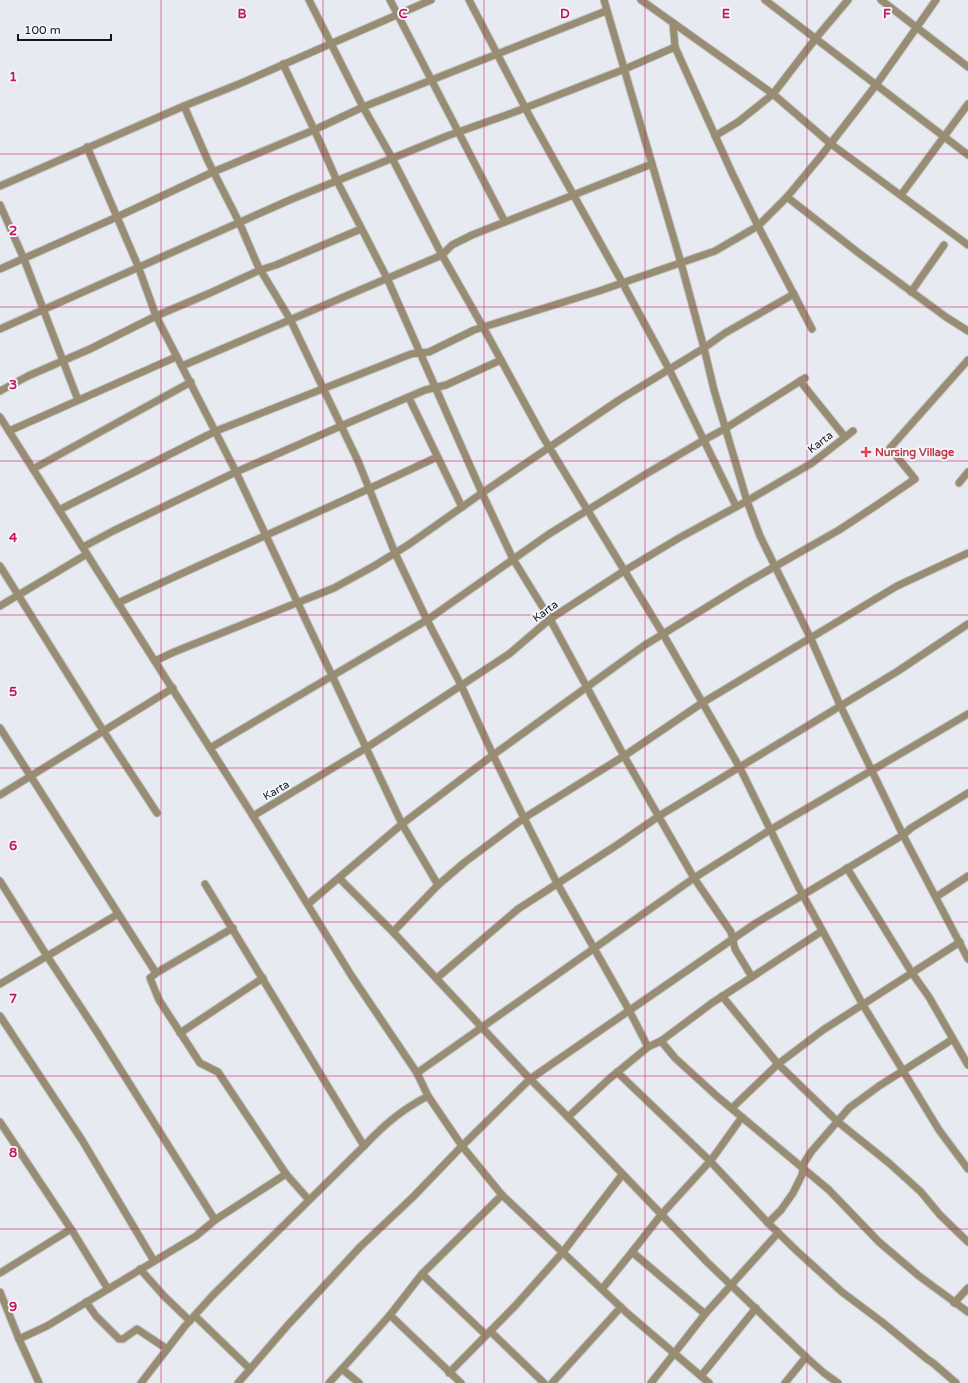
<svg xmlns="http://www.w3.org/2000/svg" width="968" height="1383" viewBox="0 0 968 1383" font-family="'Varela Round',sans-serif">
<rect width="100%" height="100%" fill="#e8eaf1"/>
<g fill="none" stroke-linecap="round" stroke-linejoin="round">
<g stroke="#c6c8ce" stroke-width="9">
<g id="minor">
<polyline points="309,0 363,107 392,158 442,255 483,327 543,437 663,634 740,768 799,888 863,1005 939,1130 968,1169"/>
<polyline points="390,0 505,222"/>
<polyline points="469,0 530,117 622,282 669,369 736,506"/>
<polyline points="604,0 681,263 704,348 714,390 747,501 760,536 811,639 840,705 903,835 968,959"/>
<polyline points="641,0 773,94 831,144 968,245"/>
<polyline points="765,0 968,155"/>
<polyline points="881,0 968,67"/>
<polyline points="673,23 675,47 732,173 758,226 812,329"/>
<polyline points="283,64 319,140 337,181 387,278 482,493 513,559 550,619 624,756 694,878 731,932 735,949 752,977"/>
<polyline points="184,106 208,161 239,222 258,266 290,319 323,388 358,461 395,553 427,620 461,685 493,755 524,818 557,883 629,1010 648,1047"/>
<polyline points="715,136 738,122 773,94 816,38 848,0"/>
<polyline points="87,147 138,266 156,316 236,472 402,824 438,885"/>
<polyline points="0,186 184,106 239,84 431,0"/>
<polyline points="901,195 968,104"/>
<polyline points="787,197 860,254 946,317 968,331"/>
<polyline points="0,205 24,259 78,400"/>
<polyline points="0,269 117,217 213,172 314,130 363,107 606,11"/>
<polyline points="911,292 944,245"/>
<polyline points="0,329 292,199 447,136 512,113 625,69 675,47"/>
<polyline points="182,366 442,255 452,245 472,235 652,164"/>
<polyline points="800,381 845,437"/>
<polyline points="0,391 28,376 90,349 156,316 210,293 260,270 276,265 361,229"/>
<polyline points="409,398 462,507"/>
<polyline points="0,417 253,816 351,975 417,1073 428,1096 462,1146 502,1195 627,1313 709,1383"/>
<polyline points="9,431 176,357"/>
<polyline points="33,469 191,382"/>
<polyline points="959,483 968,472"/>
<polyline points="59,510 216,431 411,354 429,352 474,330 599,291 715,251 758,226 787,197 821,156 876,85 936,0"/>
<polyline points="83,547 113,531 236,472 341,426 425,390 446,385 501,360"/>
<polyline points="0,566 104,732 157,813"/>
<path d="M118,603c106,-50 214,-96 319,-146"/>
<polyline points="0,606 87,554"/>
<polyline points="155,661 174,652 334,588 374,566 408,545 482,493 619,400 704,348 725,333 794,294"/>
<polyline points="0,728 156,973"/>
<polyline points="210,748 427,620 549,534 646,474 704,440 726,428 805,378"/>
<polyline points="0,795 173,688"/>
<polyline points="253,816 366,748 509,654 550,619 624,571 679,538 747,501 812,463 853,431"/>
<polyline points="847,868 912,973 929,997 968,1065"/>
<polyline points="339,878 393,932 530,1079 568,1117 707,1262 806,1357 824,1373 838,1383"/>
<polyline points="0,881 47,956 97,1032 215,1220"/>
<path d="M205,884l159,262c20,-21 37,-36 64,-50"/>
<polyline points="936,897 968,876"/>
<polyline points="308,904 402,824 493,755 645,645 746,583 839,530 877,505 915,479 890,448 968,360"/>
<polyline points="233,928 156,973 150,978 159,1000 200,1063 218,1072 286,1174 309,1200"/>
<polyline points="393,932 438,885 465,862 524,818 624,756 702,703 897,586 968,553"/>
<polyline points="437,978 518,909 617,845 659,816 898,671 968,624"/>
<polyline points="0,984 118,914"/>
<polyline points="722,996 778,1064 838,1122 889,1163 921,1192 940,1215 968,1242"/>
<polyline points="0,1016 82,1140 154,1261"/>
<polyline points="180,1033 263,978"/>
<polyline points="661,1041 675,1058 719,1098 829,1190 879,1242 919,1276 968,1312"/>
<polyline points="617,1072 710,1161 768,1223 798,1252 842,1292 882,1322 927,1359 933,1363 956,1383"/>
<polyline points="417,1073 694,878 770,830 968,714"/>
<polyline points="732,1108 778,1064 823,1030 960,942"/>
<polyline points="568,1117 609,1079 648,1047 661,1041 712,1003 752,977 822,931"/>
<polyline points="0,1122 73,1232 108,1289"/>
<polyline points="768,1223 781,1210 793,1193 802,1175 804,1163 811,1152 849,1108 879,1086 953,1039"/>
<polyline points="632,1252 661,1215 712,1159 742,1117"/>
<polyline points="140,1269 164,1296 190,1321"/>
<polyline points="0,1273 71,1229"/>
<polyline points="422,1274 486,1335"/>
<polyline points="602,1289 632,1252 705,1314"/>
<polyline points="0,1292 19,1339 39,1383"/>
<polyline points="86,1302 96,1316 119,1339 123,1339 137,1329 167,1349"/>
<polyline points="954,1303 968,1288"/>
<polyline points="390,1315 461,1383"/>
<polyline points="195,1316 250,1369"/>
<polyline points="490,1331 544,1383"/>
<polyline points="19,1339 47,1326 196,1236 215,1220 286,1174"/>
<polyline points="342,1369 359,1383"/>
<polyline points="449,1373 515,1306 563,1252 622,1175"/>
<polyline points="701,1376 756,1308"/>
<polyline points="141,1383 185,1326 213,1295 364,1146"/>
<polyline points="238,1383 287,1326 360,1247 413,1197 462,1146 530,1079 756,923 903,835 911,828 968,793"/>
<polyline points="329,1383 350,1360 390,1315 422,1274 502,1195"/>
<polyline points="552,1383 621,1307"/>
<polyline points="651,1383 705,1314 778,1233"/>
<polyline points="785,1383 806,1357"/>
</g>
</g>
<use href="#minor" stroke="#988d72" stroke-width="7"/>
</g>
<path fill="none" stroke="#c2185b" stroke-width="1" stroke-opacity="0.55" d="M161,0v1383M323,0v1383M484,0v1383M645,0v1383M807,0v1383M0,154h968M0,307h968M0,461h968M0,615h968M0,768h968M0,922h968M0,1076h968M0,1229h968"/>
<path fill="#e0444e" stroke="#f6f7fe" stroke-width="1.5" d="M864 446h4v4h4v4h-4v4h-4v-4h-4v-4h4z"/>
<g text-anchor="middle" stroke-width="3.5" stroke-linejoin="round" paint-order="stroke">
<g font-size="11" fill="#151618" stroke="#f6f7fe">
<text transform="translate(820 442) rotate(-38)" y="4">Karta</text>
<text transform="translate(545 611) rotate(-36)" y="4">Karta</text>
<text transform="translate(276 790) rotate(-30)" y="4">Karta</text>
</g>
<g font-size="11" font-weight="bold" fill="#be3a42" stroke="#f6f7fe" text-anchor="start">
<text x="875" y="456">Nursing Village</text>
</g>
</g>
<g font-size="13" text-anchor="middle" font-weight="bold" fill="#c2185b" stroke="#f6f7fe" stroke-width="3.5" stroke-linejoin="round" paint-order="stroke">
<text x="242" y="18">B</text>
<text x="403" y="18">C</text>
<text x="565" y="18">D</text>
<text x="726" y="18">E</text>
<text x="887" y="18">F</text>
<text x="13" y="81">1</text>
<text x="13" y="235">2</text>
<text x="13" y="389">3</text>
<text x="13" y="542">4</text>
<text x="13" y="696">5</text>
<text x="13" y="850">6</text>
<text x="13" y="1003">7</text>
<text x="13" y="1157">8</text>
<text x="13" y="1311">9</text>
</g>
<path d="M18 34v6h93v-6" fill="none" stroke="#151618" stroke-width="2"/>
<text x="24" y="34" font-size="12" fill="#151618" stroke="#f6f7fe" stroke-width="3" paint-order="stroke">100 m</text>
</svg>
